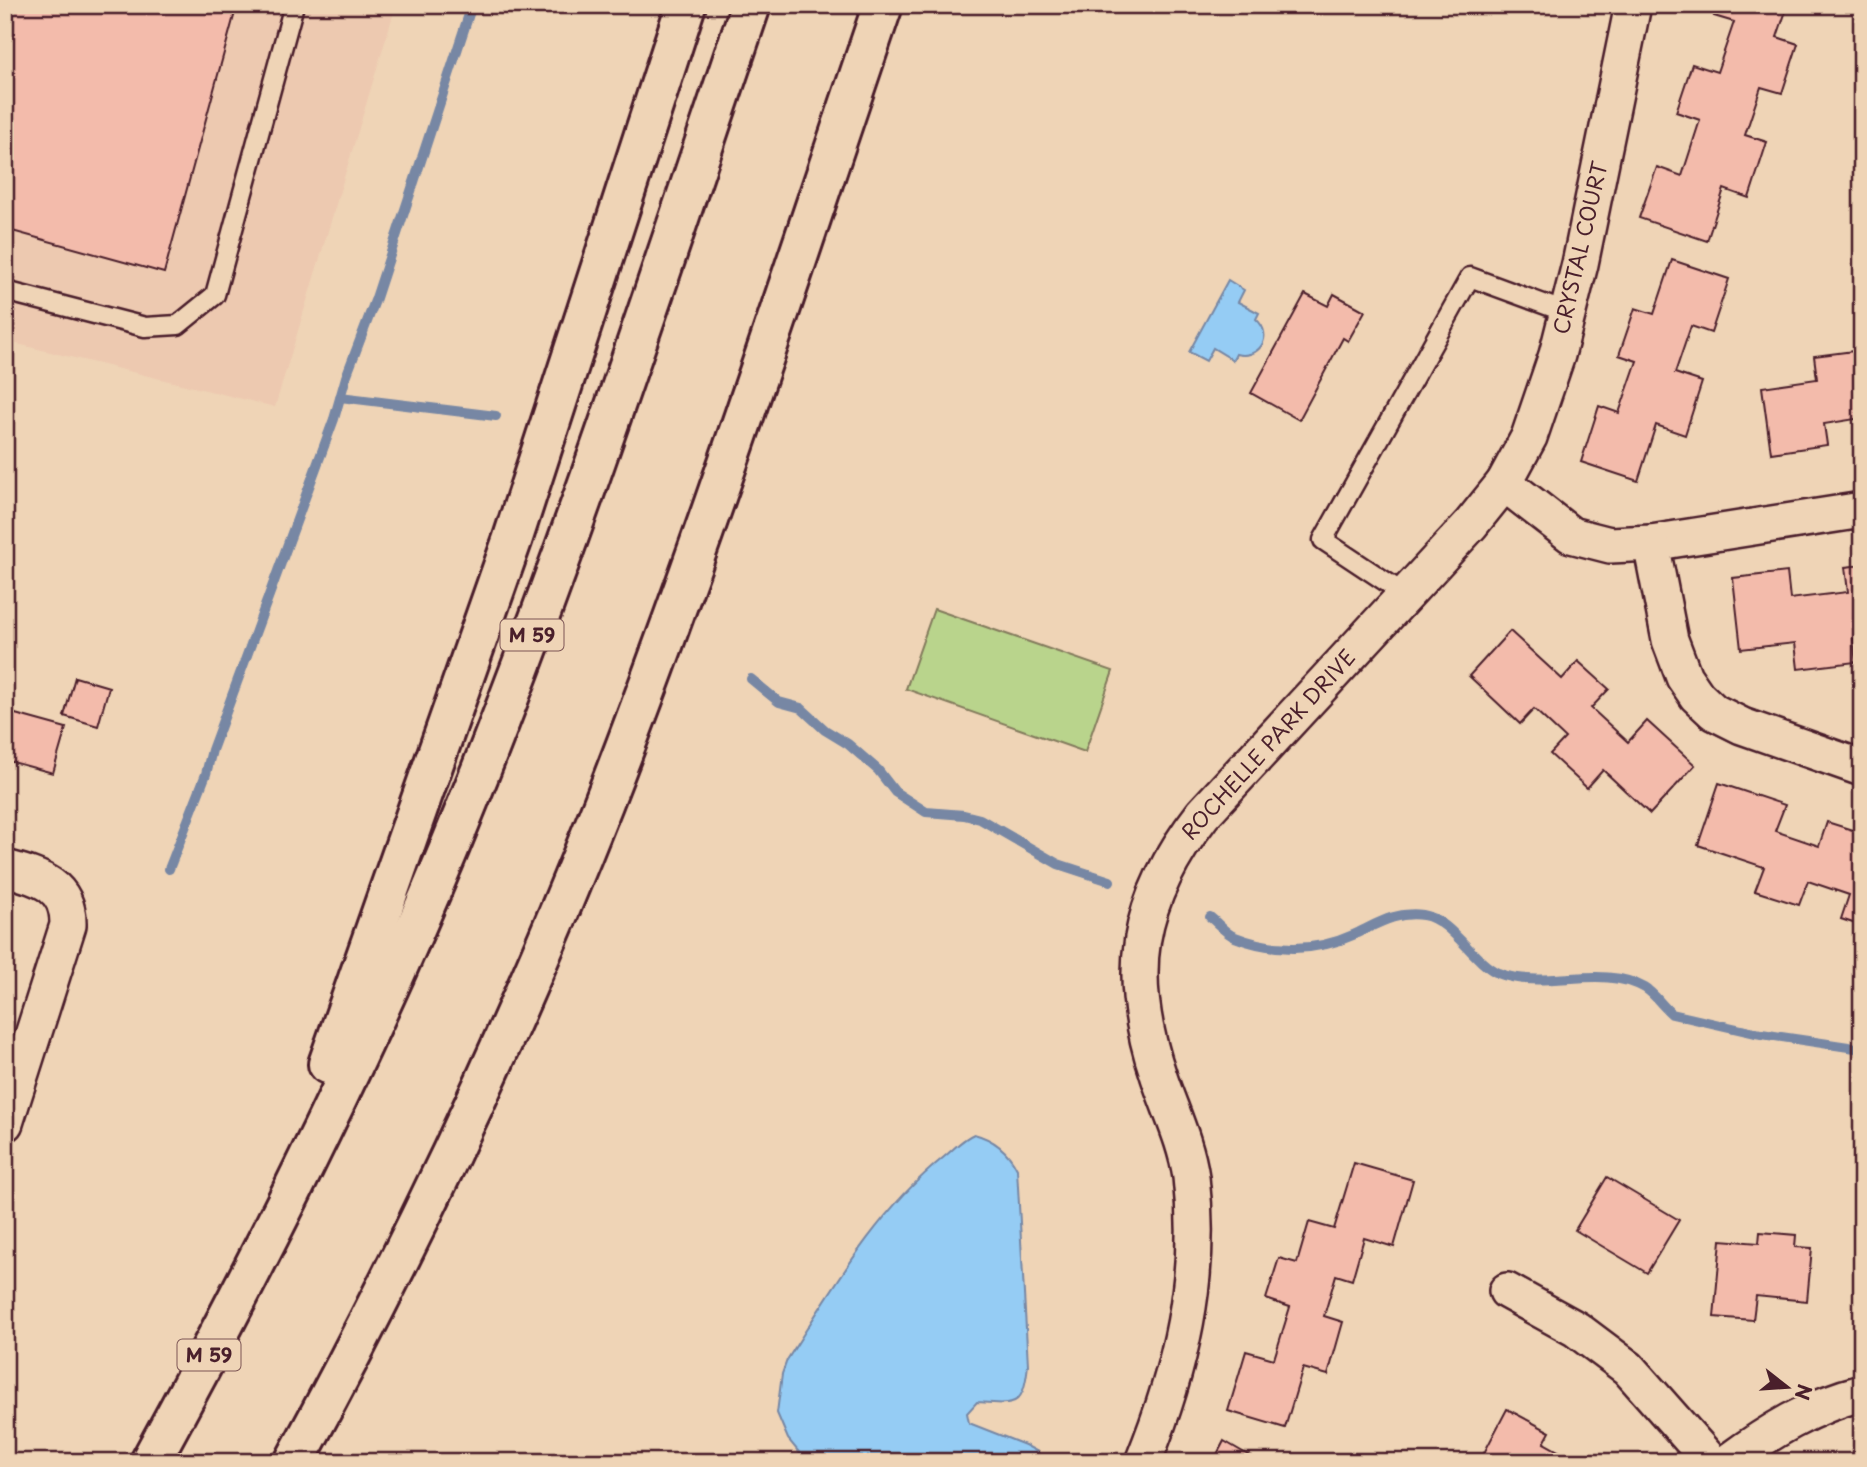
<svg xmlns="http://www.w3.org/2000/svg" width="1867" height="1467" viewBox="0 0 1867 1467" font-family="'Playpen Sans',sans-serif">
<rect width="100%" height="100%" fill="#efd4b6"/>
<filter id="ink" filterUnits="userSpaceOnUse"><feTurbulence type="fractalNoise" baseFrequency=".0143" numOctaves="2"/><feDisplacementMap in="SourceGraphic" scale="14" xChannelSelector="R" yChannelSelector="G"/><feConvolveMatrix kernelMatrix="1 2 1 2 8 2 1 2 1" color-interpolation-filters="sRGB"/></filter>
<g filter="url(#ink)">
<polygon fill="#edc9b0" points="5,5 396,5 275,407 5,341"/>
<polygon fill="#b9d48c" stroke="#827a5c" stroke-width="2" points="934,609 1113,671 1085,752 906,689"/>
<g fill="#95ccf4" stroke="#7787a4" stroke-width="2">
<path d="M1228,280l16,10 -6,12 21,11 -3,6c19,17 3,41 -20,35l-3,6 -20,-12 -7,13 -17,-9z"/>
<path d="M974,1134c19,5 34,17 43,35l11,196c-5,42 -11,40 -51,37l-10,11 2,10 56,22 13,7 4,10h-235l-19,-23 -11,-26 5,-39 5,-14c46,-72 90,-149 157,-203 10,-8 18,-18 30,-23z"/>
</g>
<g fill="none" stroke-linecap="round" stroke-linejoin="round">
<g stroke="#7787a4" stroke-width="10">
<polyline points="340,397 496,416"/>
<polyline points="751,679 779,702 801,708 825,730 848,744 878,770 895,792 926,812 964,815 980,819 1058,864 1110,881"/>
<polyline points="169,869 206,774 212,750 334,419 346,377 376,298 472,5"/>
<path d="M1210,917c8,6 16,17 25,20 38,15 81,15 118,-2 24,-11 43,-24 70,-20 28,4 50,47 75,58 45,18 105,-10 147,15 10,6 17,18 27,26l83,19 107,16"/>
</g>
</g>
<g fill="#f3bbab" stroke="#4a1f2b" stroke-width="2">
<polygon points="5,5 237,5 164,273 5,229"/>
<polygon points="1718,5 1788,5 1777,37 1798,44 1782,93 1761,87 1745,135 1767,142 1749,198 1724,189 1707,241 1639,218 1657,167 1682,176 1700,120 1676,112 1692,64 1717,72 1734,22 1714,16"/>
<polygon points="1672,260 1729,279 1711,333 1691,326 1675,373 1702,382 1685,435 1656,425 1638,481 1581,462 1599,406 1619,413 1637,361 1619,355 1635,308 1654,314"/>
<polygon points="1305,294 1328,306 1334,294 1365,311 1348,341 1343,338 1299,420 1251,393"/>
<polygon points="1862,350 1862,418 1824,424 1827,445 1771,453 1762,387 1817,379 1814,356"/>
<polygon points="1862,565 1862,638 1853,639 1856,662 1798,669 1795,643 1741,649 1733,578 1787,572 1790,599 1848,592 1845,567"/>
<polygon points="1510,631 1562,679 1578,661 1609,689 1591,708 1628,742 1647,721 1695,765 1650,814 1603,770 1587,788 1550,754 1565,738 1534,709 1520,724 1469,676"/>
<polygon points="75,677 109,687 98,726 64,716"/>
<polygon points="8,712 66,728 53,773 5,760 5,720"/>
<polygon points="1719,783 1785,805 1775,831 1819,846 1827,822 1862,833 1862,926 1841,919 1849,895 1808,881 1799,905 1755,891 1764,867 1698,845"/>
<polygon points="1354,1163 1413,1180 1394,1247 1364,1238 1352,1280 1336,1275 1324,1316 1343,1322 1328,1375 1303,1368 1285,1428 1228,1411 1246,1351 1274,1359 1290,1307 1266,1299 1279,1258 1297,1263 1309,1222 1334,1229"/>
<polygon points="1607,1177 1679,1220 1647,1273 1575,1230"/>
<polygon points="1760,1232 1796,1235 1795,1247 1812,1248 1807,1301 1756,1296 1753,1320 1714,1317 1721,1240 1759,1243"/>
<polygon points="1507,1409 1550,1432 1544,1443 1578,1462 1500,1462 1484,1453"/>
<polygon points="1224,1441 1260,1462 1213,1462"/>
</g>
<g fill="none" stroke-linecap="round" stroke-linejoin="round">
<g stroke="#4a1f2b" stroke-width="23">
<g id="lane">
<polyline points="5,291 145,327 178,325 215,295 294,5"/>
<polyline points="1406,595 1323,540 1470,277 1568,313"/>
</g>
</g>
<g stroke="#4a1f2b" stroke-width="40">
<g id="street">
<polyline points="1504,483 1571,535 1610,545 1651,543 1862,510"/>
<polyline points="1651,543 1670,640 1684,677 1697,696 1714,712 1742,726 1862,768"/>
<path d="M5,868c33,9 64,16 63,57l-63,198"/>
<polyline points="1507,1291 1576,1329 1628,1368 1711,1462"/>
<path d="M1143,1462c37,-91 60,-186 48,-285 -5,-35 -21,-67 -32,-100 -35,-103 -23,-177 44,-263l268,-290 33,-41 25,-46 28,-82 23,-91 53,-259"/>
<path d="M1728,1462c41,-30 84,-57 134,-69"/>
</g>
</g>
<g stroke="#4a1f2b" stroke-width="44">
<g id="highway">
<polyline points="328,1064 513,538 686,5"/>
<path d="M150,1462c109,-199 212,-403 299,-613 114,-276 206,-561 302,-844"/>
<path d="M294,1462c116,-213 220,-433 309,-658 103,-263 189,-532 280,-799"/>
</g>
</g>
<use href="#lane" stroke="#efd4b6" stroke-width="18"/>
<use href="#street" stroke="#efd4b6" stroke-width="35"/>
<use href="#highway" stroke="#efd4b6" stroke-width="38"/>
</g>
</g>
<g text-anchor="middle" stroke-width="5" stroke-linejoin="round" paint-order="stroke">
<g fill="#efd4b6" stroke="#7c5555" stroke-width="2">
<rect x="500.5" y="619.5" width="63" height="31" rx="5"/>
<rect x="177.5" y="1339.5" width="63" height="31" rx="5"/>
</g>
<g font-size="19" font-weight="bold" fill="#4a1f2b">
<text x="532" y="642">M 59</text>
<text x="209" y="1362">M 59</text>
</g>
<g font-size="21" fill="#4a1f2b" stroke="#efd4b6">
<text transform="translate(1581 248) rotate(-77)" y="7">CRYSTAL COURT</text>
<text transform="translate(1269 745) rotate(-48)" y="7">ROCHELLE PARK DRIVE</text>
</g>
</g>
<rect width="1867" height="1467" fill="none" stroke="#efd4b6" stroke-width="28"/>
<rect x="14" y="14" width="1839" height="1439" fill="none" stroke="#4a1f2b" stroke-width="2.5" filter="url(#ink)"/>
<g transform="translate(1787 1387) rotate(107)" stroke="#efd4b6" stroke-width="5" paint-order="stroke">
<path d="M0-5L12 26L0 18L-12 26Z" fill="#4a1f2b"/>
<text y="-10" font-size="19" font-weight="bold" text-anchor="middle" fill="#4a1f2b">N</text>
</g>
</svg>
